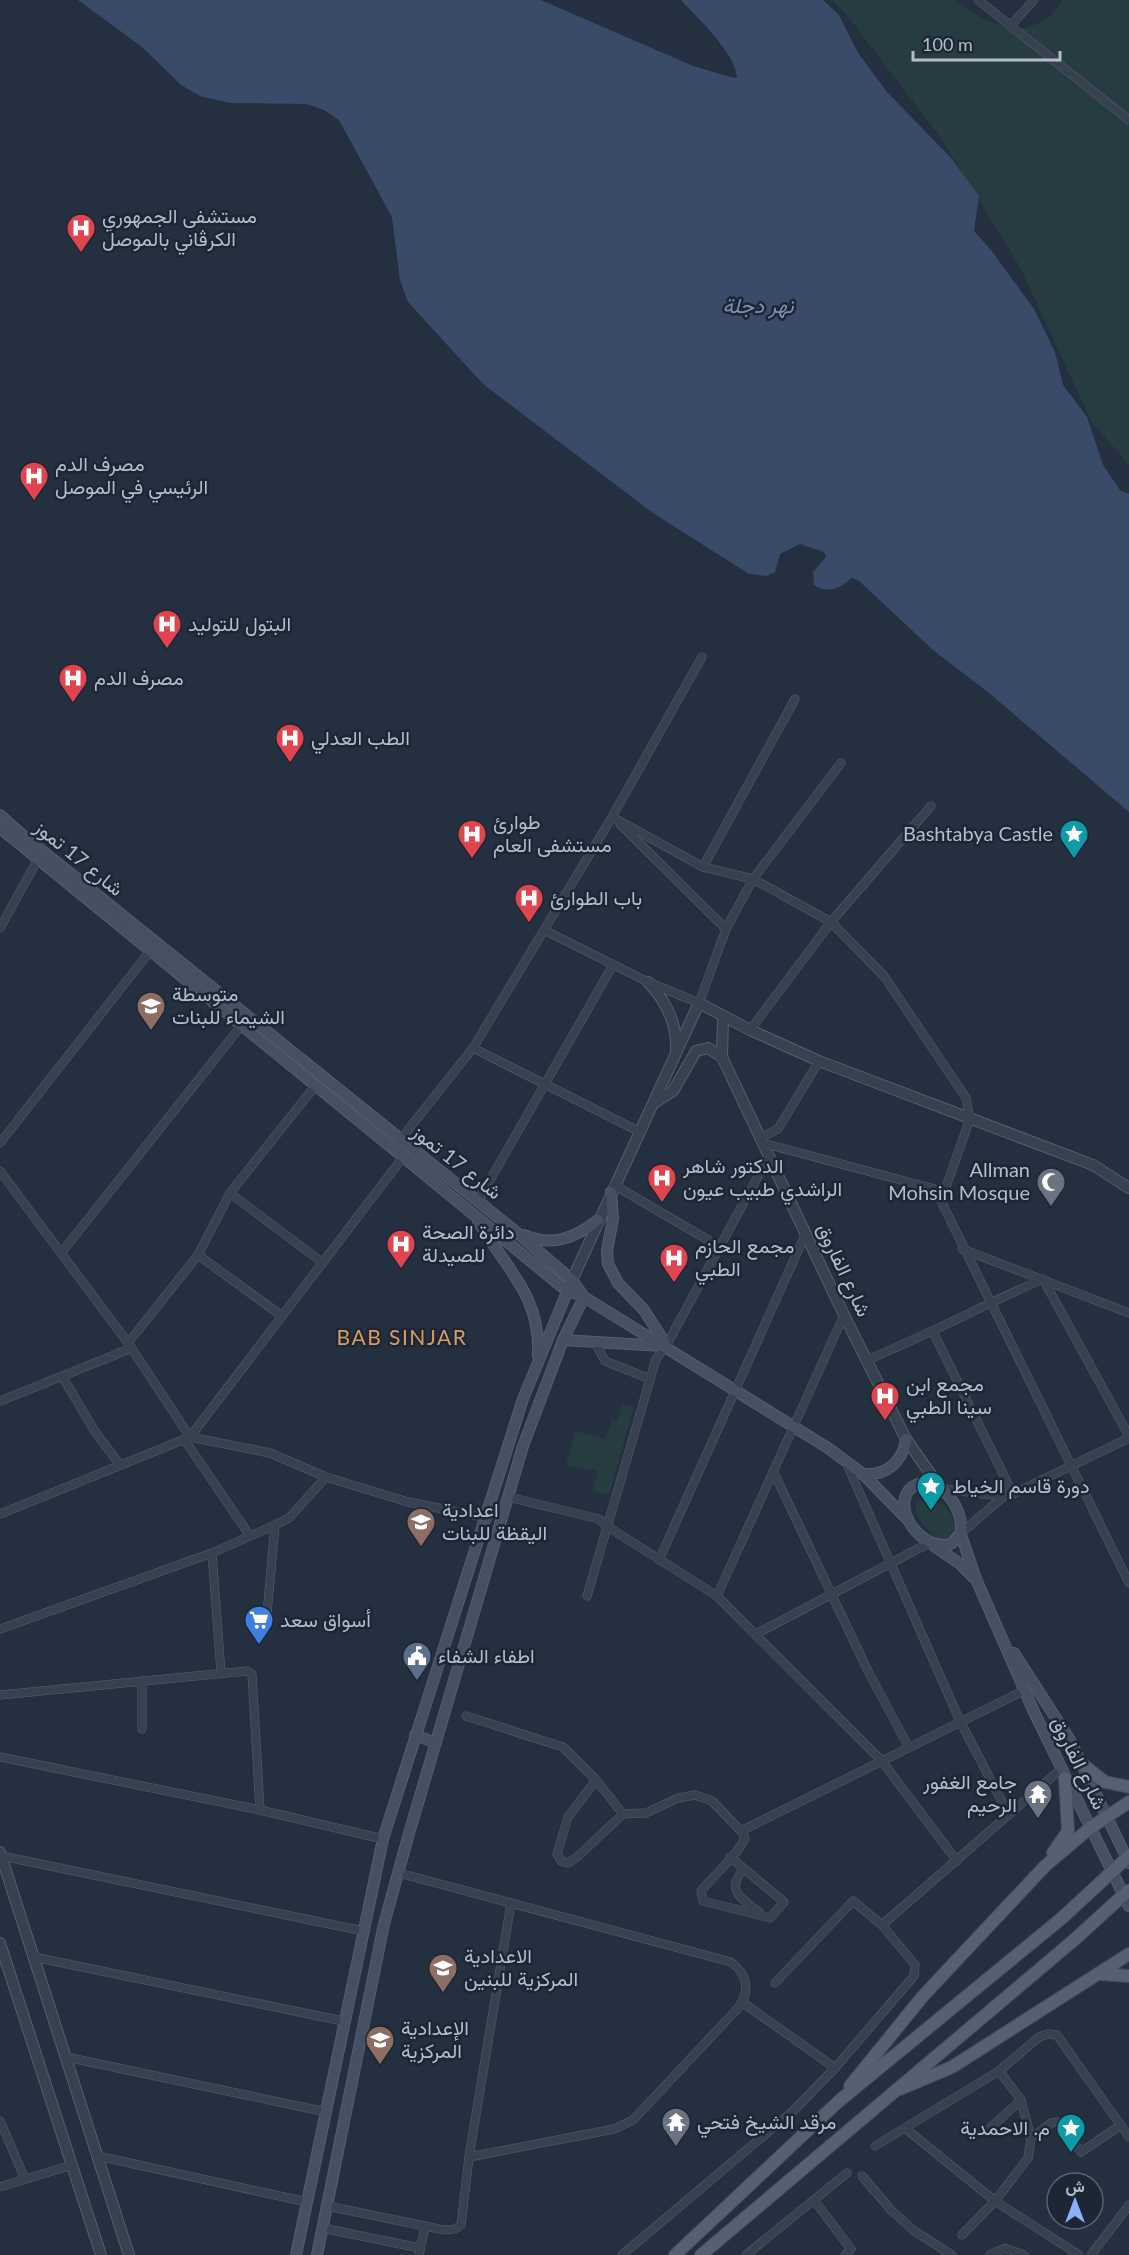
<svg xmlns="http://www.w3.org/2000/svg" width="1129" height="2255" viewBox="0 0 1129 2255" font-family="Lato,Vazirmatn,sans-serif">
<rect width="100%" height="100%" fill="#242f40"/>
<g fill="#263c41">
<path d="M831,0h124c35,28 79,46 107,0h67v465l-38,-44 -71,-154 -80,-130 -94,-123z"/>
<polygon points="622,1404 634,1407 609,1495 593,1491 598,1471 566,1465 575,1431 605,1439 612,1419 617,1420"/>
<path d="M931,1497c14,7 24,17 24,34l-6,9 -11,1 -17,-19 -5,-9v-13z"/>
</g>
<path fill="#394b69" d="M78,0h463l152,66 41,12 3,-1c-2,-25 -39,-58 -56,-77h142l16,15 19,38 29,39 64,66 28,38 -5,35 17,19 43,59 21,43 8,33 24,32 16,48 17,25 9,4v318l-140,-119 -56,-43 -75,-70 -7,-2c-10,11 -24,16 -37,7l-1,-13 13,-15 -2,-5 -24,-8 -20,10 -5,18 -8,4 -18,-2 -96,-61 -170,-129 -75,-82 -8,-22 -8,-63 -53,-97 -15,-10 -17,-6 -77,-1 -30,-7 -19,-11 -39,-38z"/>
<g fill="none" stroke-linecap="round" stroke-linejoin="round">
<g stroke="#565f6d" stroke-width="9">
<g id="minor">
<polyline points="978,0 1129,120"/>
<polyline points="1011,25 1034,0"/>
<polyline points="612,817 703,867 753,879 831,922 884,976 966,1098 970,1119 941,1201 1129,1583"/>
<polyline points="620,824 726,929"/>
<polyline points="703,867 795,699"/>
<polyline points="0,928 38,859"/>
<polyline points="544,930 648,982 699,1003 726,929 753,879 841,763"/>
<polyline points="750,1030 831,922 931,806"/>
<polyline points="473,1048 640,1132"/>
<polyline points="760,1138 778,1129 819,1061"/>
<polyline points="400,1140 473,1048 612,817 702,657"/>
<polyline points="0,1143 150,951"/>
<polyline points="763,1143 942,1191"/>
<polyline points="0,1171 128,1343 190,1437 270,1453 326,1477 408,1502 488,1518"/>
<polyline points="614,1185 720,1247"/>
<polyline points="230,1193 323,1263"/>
<polyline points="478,1201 613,965"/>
<polyline points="962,1249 1129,1313"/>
<polyline points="62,1252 241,1026"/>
<polyline points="198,1255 282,1316"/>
<polyline points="1043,1279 1129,1436"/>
<polyline points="933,1332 1013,1494"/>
<polyline points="595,1342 605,1361 650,1379"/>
<polyline points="128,1343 198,1255 230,1193 315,1086"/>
<path d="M867,1360c60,-25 117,-55 176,-81"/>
<polyline points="62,1376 94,1430 120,1465"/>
<polyline points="0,1401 132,1348"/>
<polyline points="184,1439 250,1536"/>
<polyline points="846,1462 960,1721 1009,1815"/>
<polyline points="774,1473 868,1671 908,1746"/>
<polyline points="943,1489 992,1495 1013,1494 1129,1438"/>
<polyline points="509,1497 599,1519 608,1527 717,1596 881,1760 957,1861"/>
<polyline points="0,1514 190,1437 403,1157"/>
<polyline points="961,1533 1004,1496"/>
<polyline points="212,1553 221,1672"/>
<polyline points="659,1560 806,1233"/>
<polyline points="587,1596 656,1359 666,1346 769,1156"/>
<polyline points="717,1596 844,1315"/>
<polyline points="266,1625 275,1525"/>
<polyline points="0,1629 212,1553 275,1525 289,1518 326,1477"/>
<polyline points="756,1634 929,1543"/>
<polyline points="142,1681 142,1729"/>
<polyline points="0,1695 247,1671 252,1674 260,1810"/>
<polyline points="466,1716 563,1747 596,1780 623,1814 646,1813 678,1798 695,1795 712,1801 741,1831 1025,1690"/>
<polyline points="0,1757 260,1810 383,1839"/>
<polyline points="596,1780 568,1817 557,1854 561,1861 568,1863 576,1858 623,1814"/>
<polyline points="2,1856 363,1931"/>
<path d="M730,1857l54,45 -14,16 -67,-17 -2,-10c12,-15 37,-36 44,-53l-4,-7"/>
<path d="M744,1869c-20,22 -1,30 16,44"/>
<path d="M399,1873l332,89c16,12 20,29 7,46l-105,112 -19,9 -145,28"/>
<polyline points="882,1925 1061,1769"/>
<polyline points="34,1957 343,2021"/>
<polyline points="742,2002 835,2068"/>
<polyline points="66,2057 326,2112"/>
<polyline points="0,2121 25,2179"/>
<polyline points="906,2129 995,2201 1079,2255"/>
<polyline points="989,2129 1021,2100"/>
<polyline points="1031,2138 1051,2123 1058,2122 1081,2152 1121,2125"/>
<polyline points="875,2146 999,2071 1039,2037 1048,2034 1057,2035 1129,2137"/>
<polyline points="98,2156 307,2202"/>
<polyline points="862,2176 891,2210 913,2230 952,2255"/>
<polyline points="0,2187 72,2165"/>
<polyline points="814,2200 851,2249 845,2255"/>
<polyline points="327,2206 425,2226 419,2255"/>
<path d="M425,2226c12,2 26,8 36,-1l8,-68 42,-254"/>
<polyline points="322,2228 420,2248"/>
<polyline points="962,2235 995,2201 1028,2158 1031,2138 1021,2100 999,2071"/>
<polyline points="622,2255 793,2111 835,2068 914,1976 915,1965 882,1925 853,1901 775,1983"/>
<polyline points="746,2255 847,2173"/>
<polyline points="990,2255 1005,2248 1024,2255"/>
<polyline points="1091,2255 1129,2205"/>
</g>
</g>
<g stroke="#565f6d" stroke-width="12">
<g id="tertiary">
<path d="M648,982c18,19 29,41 28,67"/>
<polyline points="722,1057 723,1017"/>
<polyline points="654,1103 673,1091 696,1051 708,1048 722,1057 844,1315 906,1439 939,1486"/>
<polyline points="572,1280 699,1003 750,1030 819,1061 1093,1165 1129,1188"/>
<polyline points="0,1852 129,2255"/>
<polyline points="0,1943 101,2255"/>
</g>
</g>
<g stroke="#565f6d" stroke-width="12">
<g id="secondary">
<polyline points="0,815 20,833 515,1231 572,1280 584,1297"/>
<polyline points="0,828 566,1290 584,1297 828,1448 863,1474 908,1520"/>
<polyline points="611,1192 613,1219 607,1250 608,1264 618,1283 644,1310 665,1343"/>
<path d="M478,1221c28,48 63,74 60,135"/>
<path d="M524,1235c29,12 51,3 74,-15"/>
<polyline points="563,1340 663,1346"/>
<path d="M863,1474c23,2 40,-12 43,-35"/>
<path d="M921,1483c25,-1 42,27 40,50l-10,11c-36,9 -67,-51 -30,-61z"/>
<polyline points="961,1535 976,1579 1034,1712 1129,1906"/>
<polyline points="934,1546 959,1563 973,1577"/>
<polyline points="1014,1653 1070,1740 1129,1863"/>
<polyline points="415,1735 436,1743"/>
<polyline points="296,2255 383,1839 523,1399 572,1280"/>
<polyline points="317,2255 384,1924 408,1837 523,1446 563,1340 584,1297"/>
</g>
</g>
<g stroke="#424a59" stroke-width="14">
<g id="primary">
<polyline points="1082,1764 1105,1782 1129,1787"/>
<polyline points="1053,1853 1068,1831 1065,1778"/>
<polyline points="1100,1974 1129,1976"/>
<polyline points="850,2086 923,1996 1045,1866 1090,1828 1129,1802"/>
<polyline points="900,2089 952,2067 1129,1954"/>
<polyline points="675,2255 839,2101 1062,1918"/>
<polyline points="701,2255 1074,1940"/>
</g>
</g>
<use href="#minor" stroke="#384150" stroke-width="8"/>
<use href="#tertiary" stroke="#384150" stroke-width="10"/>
<use href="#secondary" stroke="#465063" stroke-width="10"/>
<use href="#primary" stroke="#566070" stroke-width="12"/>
<g stroke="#424a59" stroke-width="14" stroke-linecap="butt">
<g id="primary-bridge">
<polyline points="1062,1918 1129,1856"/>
<polyline points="1074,1940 1129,1890"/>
</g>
</g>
<use href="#primary-bridge" stroke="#566070" stroke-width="12"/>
</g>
<defs>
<g id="hospital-pin" transform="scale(1.5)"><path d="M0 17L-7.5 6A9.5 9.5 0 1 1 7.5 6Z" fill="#e0444e" stroke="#1d2635"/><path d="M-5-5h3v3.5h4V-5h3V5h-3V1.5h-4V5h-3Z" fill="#fff"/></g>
<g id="sight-pin" transform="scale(1.5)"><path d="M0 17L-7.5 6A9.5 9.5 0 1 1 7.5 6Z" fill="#0f9aa8" stroke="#1d2635"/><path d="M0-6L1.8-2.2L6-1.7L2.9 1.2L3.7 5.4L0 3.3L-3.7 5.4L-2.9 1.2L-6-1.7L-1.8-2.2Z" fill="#fff"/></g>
<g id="school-pin" transform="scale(1.5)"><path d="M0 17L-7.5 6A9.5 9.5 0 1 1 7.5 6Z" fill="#8d6e63" stroke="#1d2635"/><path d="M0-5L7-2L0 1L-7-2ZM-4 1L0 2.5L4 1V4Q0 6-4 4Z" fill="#fff"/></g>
<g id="mosque-pin" transform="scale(1.5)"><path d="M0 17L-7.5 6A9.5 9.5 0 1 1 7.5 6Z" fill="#6b7280" stroke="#1d2635"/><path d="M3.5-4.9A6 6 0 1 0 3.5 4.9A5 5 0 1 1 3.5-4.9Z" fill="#fff"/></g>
<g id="supermarket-pin" transform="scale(1.5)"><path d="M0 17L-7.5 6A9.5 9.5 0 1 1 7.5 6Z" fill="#3f7fe0" stroke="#1d2635"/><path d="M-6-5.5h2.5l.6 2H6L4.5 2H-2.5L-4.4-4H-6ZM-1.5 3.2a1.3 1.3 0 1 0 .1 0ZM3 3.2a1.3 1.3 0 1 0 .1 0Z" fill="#fff"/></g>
<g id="civic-pin" transform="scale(1.5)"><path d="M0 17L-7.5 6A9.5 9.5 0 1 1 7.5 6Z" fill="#5c6f8a" stroke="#1d2635"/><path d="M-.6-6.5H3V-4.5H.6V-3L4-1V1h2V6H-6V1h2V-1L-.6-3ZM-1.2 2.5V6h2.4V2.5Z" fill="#fff"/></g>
<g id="temple-pin" transform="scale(1.5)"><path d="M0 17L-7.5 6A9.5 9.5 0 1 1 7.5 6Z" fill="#6b7280" stroke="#1d2635"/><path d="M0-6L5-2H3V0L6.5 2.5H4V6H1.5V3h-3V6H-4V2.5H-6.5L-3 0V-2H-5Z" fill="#fff"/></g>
</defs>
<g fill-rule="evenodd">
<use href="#hospital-pin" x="81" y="228"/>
<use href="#hospital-pin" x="34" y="476"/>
<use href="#hospital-pin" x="167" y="624"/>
<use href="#hospital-pin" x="73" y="678"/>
<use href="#hospital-pin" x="290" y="738"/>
<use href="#hospital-pin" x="472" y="834"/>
<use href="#sight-pin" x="1074" y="834"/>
<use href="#hospital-pin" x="529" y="898"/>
<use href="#school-pin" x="151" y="1006"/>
<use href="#hospital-pin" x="662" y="1178"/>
<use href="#mosque-pin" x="1051" y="1182"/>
<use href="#hospital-pin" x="401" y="1244"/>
<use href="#hospital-pin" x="674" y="1258"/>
<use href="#hospital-pin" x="885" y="1396"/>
<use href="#sight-pin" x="931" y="1486"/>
<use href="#school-pin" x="421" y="1522"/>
<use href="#supermarket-pin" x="259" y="1620"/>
<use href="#civic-pin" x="417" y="1656"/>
<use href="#temple-pin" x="1038" y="1794"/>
<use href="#school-pin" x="443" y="1968"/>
<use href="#school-pin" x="380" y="2040"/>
<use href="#temple-pin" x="676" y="2122"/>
<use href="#sight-pin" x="1071" y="2128"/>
</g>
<g text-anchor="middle" stroke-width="5" stroke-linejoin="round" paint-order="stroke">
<g font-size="20" fill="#b5bcca" stroke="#1d2635" text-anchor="start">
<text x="102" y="223">مستشفى الجمهوري<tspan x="102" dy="23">الكرڤاني بالموصل</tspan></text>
<text x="55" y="471">مصرف الدم<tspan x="55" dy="23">الرئيسي في الموصل</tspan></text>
<text x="188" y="631">البتول للتوليد</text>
<text x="94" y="685">مصرف الدم</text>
<text x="311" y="745">الطب العدلي</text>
<text x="493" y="829">طوارئ<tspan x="493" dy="23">مستشفى العام</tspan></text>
<text x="1053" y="841" text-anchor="end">Bashtabya Castle</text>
<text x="550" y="905">باب الطوارئ</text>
<text x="172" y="1001">متوسطة<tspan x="172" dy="23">الشيماء للبنات</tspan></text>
<text x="683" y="1173">الدكتور شاهر<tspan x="683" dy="23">الراشدي طبيب عيون</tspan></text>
<text x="1030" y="1177" text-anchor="end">Allman<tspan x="1030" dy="23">Mohsin Mosque</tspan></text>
<text x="422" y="1239">دائرة الصحة<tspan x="422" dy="23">للصيدلة</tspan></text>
<text x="695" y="1253">مجمع الحازم<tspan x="695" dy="23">الطبي</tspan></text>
<text x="906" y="1391">مجمع ابن<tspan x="906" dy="23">سينا الطبي</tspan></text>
<text x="952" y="1493">دورة قاسم الخياط</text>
<text x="442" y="1517">اعدادية<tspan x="442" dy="23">اليقظة للبنات</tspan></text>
<text x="280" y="1627">أسواق سعد</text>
<text x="438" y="1663">اطفاء الشفاء</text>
<text x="1017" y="1789" text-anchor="end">جامع الغفور<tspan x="1017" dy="23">الرحيم</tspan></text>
<text x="464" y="1963">الاعدادية<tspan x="464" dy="23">المركزية للبنين</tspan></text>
<text x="401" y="2035">الإعدادية<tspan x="401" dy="23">المركزية</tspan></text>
<text x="697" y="2129">مرقد الشيخ فتحي</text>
<text x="1050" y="2135" text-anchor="end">م. الاحمدية</text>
</g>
<g font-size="20" fill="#b5bcca" stroke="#1d2635">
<text transform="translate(79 858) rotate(39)" y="7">شارع 17 تموز</text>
<text transform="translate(457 1162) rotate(38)" y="7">شارع 17 تموز</text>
<text transform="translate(844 1270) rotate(65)" y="7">شارع الفاروق</text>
<text transform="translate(1079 1763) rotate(64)" y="7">شارع الفاروق</text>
</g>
<g font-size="21" font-style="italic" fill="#7c90b2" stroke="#1d2635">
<text x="758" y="313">نهر دجلة</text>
</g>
<g font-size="21" letter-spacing="1.5" fill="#d89b62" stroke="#1d2635">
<text x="402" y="1345">BAB SINJAR</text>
</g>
</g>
<g transform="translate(1075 2201)"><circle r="28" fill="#1d2635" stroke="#5a6271" stroke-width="1.5"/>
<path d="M0-4.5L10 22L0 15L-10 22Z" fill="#89b0fb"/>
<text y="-9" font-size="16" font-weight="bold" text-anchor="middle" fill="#b5bcca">ش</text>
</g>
<path d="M913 51v9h147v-9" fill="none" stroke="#b5bcca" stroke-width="3"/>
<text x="922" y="51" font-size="18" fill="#b5bcca" stroke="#1d2635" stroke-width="4.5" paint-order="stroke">100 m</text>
</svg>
